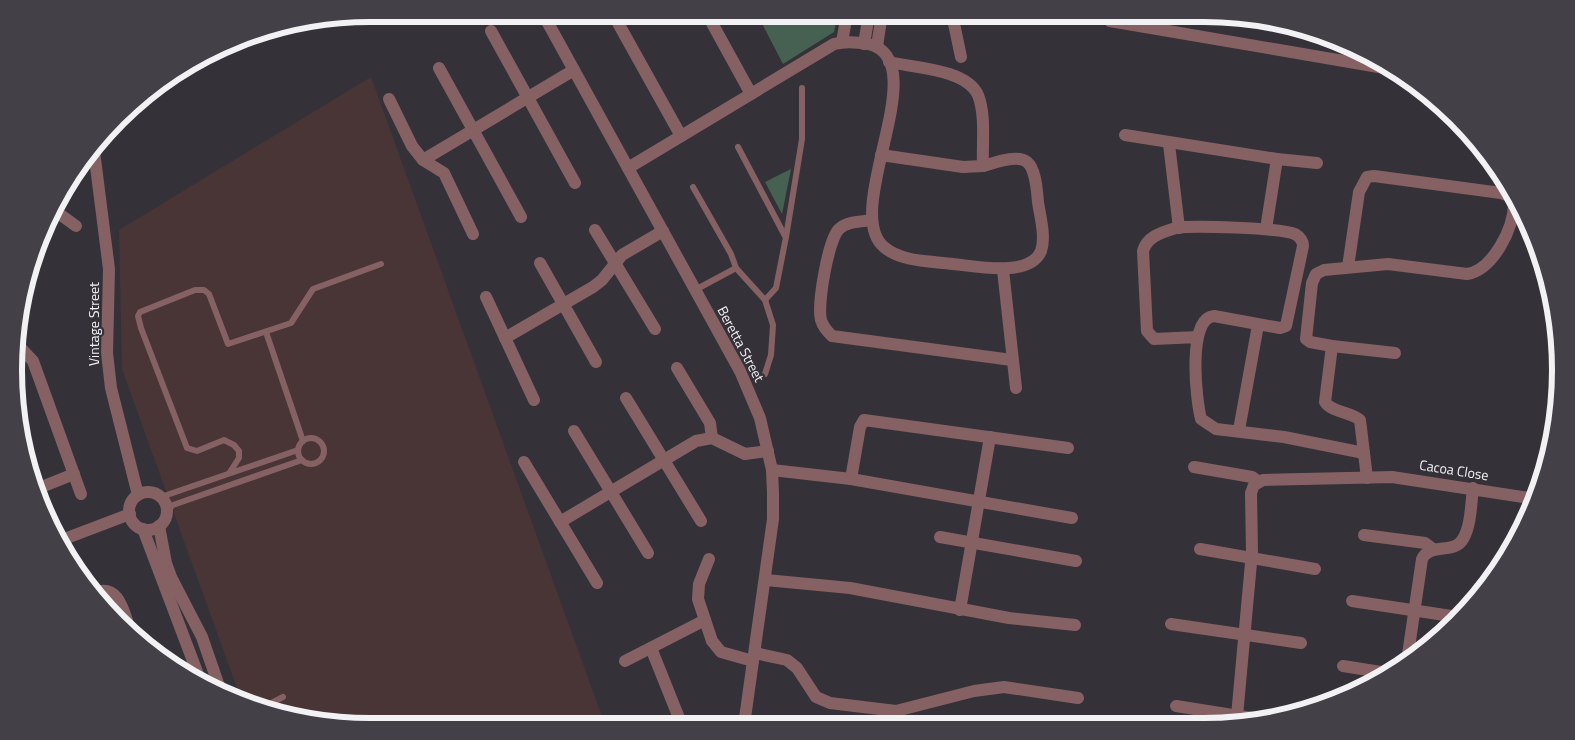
<svg xmlns="http://www.w3.org/2000/svg" width="1575" height="740" viewBox="0 0 1575 740" font-family="'Titillium Web',sans-serif">
<rect width="100%" height="100%" fill="#343238"/>
<polygon fill="#493536" points="371,77 605,725 370,726 300,719 242,702 122,369 119,230"/>
<g fill="#466152">
<polygon points="757,14 838,14 834,32 783,64"/>
<polygon points="791,169 782,214 765,182"/>
</g>
<g fill="none" stroke-linecap="round" stroke-linejoin="round">
<g stroke="#866164" stroke-width="6">
<polyline points="738,147 785,236"/>
<polyline points="693,187 731,254 736,268 765,300 773,325 771,355 765,374"/>
<polyline points="695,290 736,268"/>
<polyline points="765,300 776,288 786,237 802,139 802,88"/>
<polyline points="266,332 303,441"/>
<circle cx="311" cy="451" r="13"/>
<polyline points="230,472 239,458 239,451 234,445 224,440 197,451 187,448 141,328 138,316 140,312 195,290 204,290 209,294 228,344 291,323 313,289 381,264"/>
<polyline points="161,497 298,450"/>
<polyline points="167,511 173,505 302,460"/>
<polyline points="1530,513 1534,498"/>
<polyline points="262,708 283,697"/>
</g>
<g stroke="#866164" stroke-width="12">
<polyline points="543,14 740,371 760,418 772,470 773,493 773,519 744,725"/>
<polyline points="613,14 681,136"/>
<polyline points="707,14 751,94"/>
<polyline points="952,14 961,57"/>
<polyline points="1110,21 1396,70"/>
<polyline points="618,22 634,14"/>
<polyline points="491,31 575,183"/>
<polyline points="842,42 847,14"/>
<polyline points="864,44 869,14"/>
<polyline points="877,46 882,14"/>
<polyline points="439,68 521,217"/>
<polyline points="389,99 412,146 423,160 444,173 473,234"/>
<polyline points="1125,135 1277,159 1317,163"/>
<polyline points="1169,144 1179,228"/>
<polyline points="94,151 109,269 107,353 111,388 138,495"/>
<polyline points="881,155 963,167 983,166"/>
<polyline points="423,160 574,70"/>
<path d="M628,168l206,-124c11,-3 23,-2 34,0 69,16 -28,166 16,203 17,15 47,14 69,17 22,2 77,14 88,-13 5,-14 -1,-35 -3,-49 -1,-10 -2,-33 -11,-40 -9,-8 -33,1 -44,4 -1,-22 3,-51 -5,-71 -12,-26 -63,-27 -89,-33"/>
<polyline points="54,210 76,226"/>
<path d="M872,220c-11,2 -25,1 -33,9 -11,11 -22,76 -18,91 2,7 6,11 11,16l180,24"/>
<polyline points="1266,229 1277,159"/>
<polyline points="595,230 655,329"/>
<polyline points="540,263 596,362"/>
<path d="M1348,267l11,-75 8,-15 7,-1 127,17 9,3 4,7c0,25 -21,67 -47,71l-79,-10 -64,6 -8,4 -4,9 -6,56 4,3 22,4 -7,56c6,10 26,10 35,18l7,58"/>
<polyline points="1003,270 1016,388"/>
<polyline points="486,297 534,400"/>
<path d="M1198,337l-44,2 -7,-8 -4,-80c4,-15 20,-19 33,-23 15,-3 106,0 119,6 5,3 8,6 8,12l-17,80 -6,2 -66,-12c-27,2 -18,84 -13,103l15,10 68,8 80,16"/>
<polyline points="505,338 593,287 602,280 622,255 663,231"/>
<polyline points="19,346 33,361 81,494"/>
<polyline points="1332,346 1395,353"/>
<polyline points="677,368 710,423 712,438"/>
<polyline points="626,398 701,521"/>
<polyline points="1239,430 1258,325"/>
<polyline points="574,431 648,553"/>
<polyline points="524,462 597,583"/>
<polyline points="1194,467 1252,477 1259,482"/>
<polyline points="772,470 851,479 1072,518"/>
<polyline points="851,479 860,427 864,420 1068,448"/>
<polyline points="39,488 74,474"/>
<circle cx="148" cy="511" r="19"/>
<polyline points="560,522 696,441 712,438 745,454 768,451"/>
<polyline points="159,526 166,563 171,577 202,637 221,692"/>
<polyline points="143,529 199,677"/>
<polyline points="1364,535 1425,543 1433,549"/>
<polyline points="940,537 1076,561"/>
<polyline points="59,541 130,514"/>
<polyline points="1200,549 1315,569"/>
<polyline points="709,559 699,584 698,599 712,641 721,652 753,661"/>
<polyline points="766,580 850,588 1009,618 1075,625"/>
<path d="M93,593c27,-11 31,20 38,40"/>
<polyline points="1352,601 1458,617"/>
<polyline points="960,610 990,437"/>
<polyline points="1171,624 1301,643"/>
<polyline points="651,648 679,718 679,725"/>
<polyline points="755,653 787,660 797,668 816,697 830,703 896,711 974,691 1004,687 1078,698"/>
<polyline points="625,661 705,620"/>
<path d="M1407,661l15,-102c9,-17 32,-4 41,-20 8,-13 8,-35 10,-51"/>
<polyline points="1343,666 1387,673"/>
<polyline points="1176,706 1264,720"/>
<polyline points="1237,716 1252,552 1251,493 1254,485 1263,480 1392,477 1536,499"/>
</g>
</g>
<g text-anchor="middle" stroke-width="4.5" stroke-linejoin="round" paint-order="stroke">
<g font-size="14" fill="#f2f1f4" stroke="#343238">
<text transform="translate(94 324) rotate(-90)" y="5">Vintage Street</text>
<text transform="translate(741 344) rotate(62)" y="5">Beretta Street</text>
<text transform="translate(1454 470) rotate(9)" y="5">Cacoa Close</text>
</g>
</g>
<path d="M0 0H1575V740H0ZM370 22H1204A348 348 0 0 1 1552 370V370A348 348 0 0 1 1204 718H370A348 348 0 0 1 22 370V370A348 348 0 0 1 370 22Z" fill="#434147" fill-rule="evenodd"/>
<path fill="none" stroke="#f2f1f4" stroke-width="6" d="M370 22H1204A348 348 0 0 1 1552 370V370A348 348 0 0 1 1204 718H370A348 348 0 0 1 22 370V370A348 348 0 0 1 370 22Z"/>
</svg>
